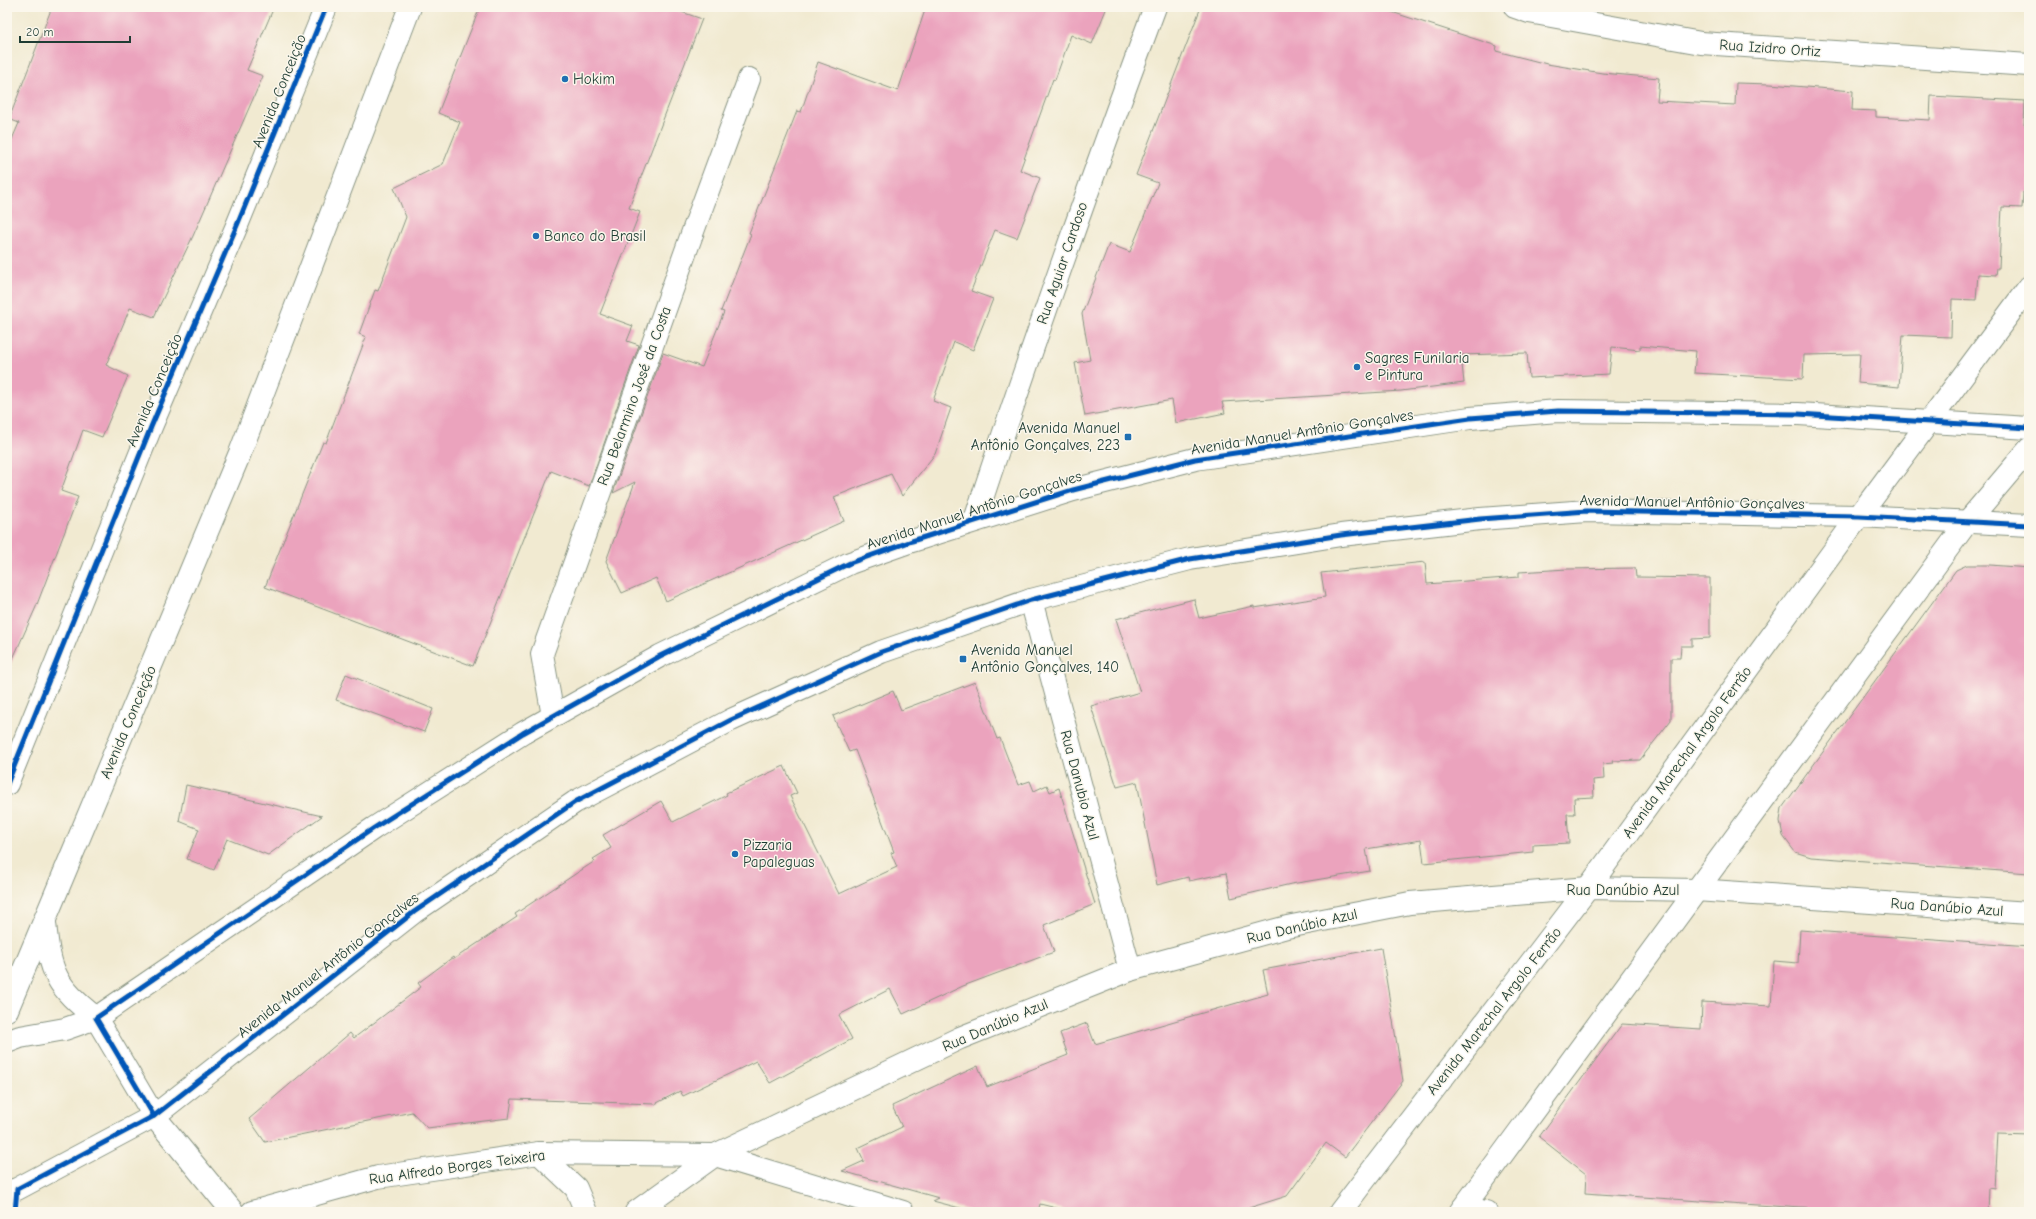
<svg xmlns="http://www.w3.org/2000/svg" width="2036" height="1219" viewBox="0 0 2036 1219" font-family="'Comic Neue',sans-serif">
<rect width="100%" height="100%" fill="#fbf7ec"/>
<filter id="ink" filterUnits="userSpaceOnUse"><feTurbulence type="fractalNoise" baseFrequency=".025" numOctaves="2"/><feDisplacementMap in="SourceGraphic" scale="8" xChannelSelector="R" yChannelSelector="G"/><feConvolveMatrix kernelMatrix="1 2 1 2 8 2 1 2 1" color-interpolation-filters="sRGB"/></filter>
<filter id="wash" filterUnits="userSpaceOnUse"><feTurbulence type="fractalNoise" baseFrequency=".012" numOctaves="4" result="noise"/><feDisplacementMap in="SourceGraphic" scale="16" xChannelSelector="R" yChannelSelector="G"/><feGaussianBlur stdDeviation="0.9" result="paint"/><feColorMatrix in="noise" values="0 0 0 0 0 0 0 0 0 0 0 0 0 0 0 0 0 1.4 0 .05"/><feComposite in="paint" operator="in"/></filter>
<g filter="url(#wash)">
<rect width="100%" height="100%" fill="#f1ead1"/>
<g id="blocks">
<g fill="#eba3bd">
<polygon points="52,7 274,7 247,70 263,76 193,236 154,317 130,308 106,365 128,376 102,437 83,430 61,491 78,497 36,607 7,672 7,151 19,123 9,119"/>
<polygon points="480,7 667,7 702,19 629,208 640,212 600,314 633,326 627,341 639,345 589,486 551,471 473,666 265,587 323,442 326,443 366,337 359,334 375,290 378,291 406,217 394,188 443,164 460,122 438,113"/>
<polygon points="926,7 1107,7 1092,44 1071,35 1055,80 1053,79 1020,170 1040,178 1017,238 995,230 971,291 993,299 973,350 954,342 933,401 951,408 935,454 902,496 891,474 834,497 844,521 666,601 656,578 622,593 606,561 635,482 613,493 663,353 702,367 724,312 721,311 751,234 749,233 797,111 801,112 818,62 898,91"/>
<polygon points="1201,7 1376,7 1497,46 1496,51 1547,64 1602,73 1659,78 1657,101 1735,105 1736,83 1770,84 1853,91 1852,110 1876,111 1876,117 1930,120 1931,96 2025,101 2024,125 2029,125 2029,193 2023,192 2022,208 2002,207 1999,268 1997,268 1996,275 1978,274 1976,300 1952,299 1951,337 1903,335 1899,387 1858,383 1860,354 1804,355 1803,379 1694,373 1696,351 1640,346 1640,350 1612,347 1609,374 1529,378 1527,353 1461,355 1464,383 1401,391 1222,402 1225,413 1176,423 1172,400 1085,416 1075,363 1090,360 1082,314 1109,244 1130,252 1158,183 1136,175"/>
<polygon points="1425,562 1427,584 1519,577 1519,572 1567,569 1635,568 1636,577 1710,578 1710,638 1692,639 1692,646 1681,646 1680,658 1671,658 1671,720 1640,760 1612,761 1613,763 1603,764 1604,779 1593,780 1594,797 1574,798 1575,814 1567,814 1569,843 1533,845 1533,852 1424,863 1421,840 1366,849 1370,871 1291,884 1231,898 1226,873 1189,881 1188,877 1157,885 1137,782 1117,787 1091,706 1140,692 1116,619 1194,599 1199,618 1254,606 1254,608 1325,597 1321,573"/>
<polygon points="1967,565 1990,565 2029,568 2029,873 1811,857 1795,852 1783,836 1780,821 1782,808 1956,570"/>
<polygon points="346,674 433,709 424,732 336,700"/>
<polygon points="975,682 997,739 1000,738 1018,785 1030,781 1034,791 1047,785 1050,792 1059,788 1095,904 1044,925 1054,952 963,986 903,1014 890,989 839,1015 852,1039 770,1083 756,1061 683,1096 680,1091 655,1104 512,1099 509,1118 427,1128 412,1112 265,1142 249,1119 350,1033 354,1038 421,987 418,983 453,957 454,959 517,917 515,914 595,861 593,859 611,848 603,835 661,801 673,822 727,795 726,793 784,766 797,793 790,796 839,894 897,867 891,853 894,852 855,750 849,752 833,716 893,691 901,710"/>
<polygon points="186,785 322,816 268,855 227,839 214,870 187,859 199,829 179,821"/>
<polygon points="1800,930 2029,947 2029,1134 1998,1133 1995,1189 1989,1188 1988,1212 1859,1212 1585,1193 1586,1174 1539,1137 1622,1024 1701,1029 1702,1002 1771,1006 1774,961 1798,963"/>
<polygon points="1381,948 1403,1081 1345,1157 1326,1143 1287,1196 1236,1212 1072,1212 1040,1204 1038,1212 975,1212 933,1201 939,1198 842,1171 864,1161 858,1148 902,1127 892,1106 978,1066 987,1087 1068,1055 1060,1033 1087,1023 1095,1044 1268,994 1263,970"/>
</g>
</g>
</g>
<g filter="url(#ink)">
<use href="#blocks" fill-opacity="0" stroke="#889482" stroke-width="1"/>
<g fill="none" stroke-linecap="round" stroke-linejoin="round">
<g stroke="#889482" stroke-width="24">
<g id="minor">
<polyline points="1515,7 1529,12 1701,43 2029,65"/>
<path d="M975,520c56,-172 117,-343 180,-513"/>
<polyline points="1031,600 1130,970"/>
<polyline points="553,716 542,654 692,234 749,79"/>
<polyline points="96,1018 154,1116 233,1212"/>
<polyline points="539,1153 576,1188 586,1212"/>
<polyline points="1463,1208 1486,1212"/>
<polyline points="252,1212 378,1177 539,1153 715,1155 903,1212"/>
<polyline points="636,1212 715,1155 960,1038 1130,970 1287,927 1410,903 1588,888 1696,890 2029,913"/>
<polyline points="1340,1212 1588,888 1859,516"/>
<polyline points="1460,1212 1968,521"/>
</g>
</g>
<g stroke="#889482" stroke-width="24">
<g id="tertiary">
<polyline points="1859,516 2029,287"/>
<polyline points="1968,521 2029,449"/>
</g>
</g>
<g stroke="#889482" stroke-width="24">
<g id="secondary">
<polyline points="7,784 151,427 238,223 326,7"/>
<path d="M45,923c5,51 11,63 51,95"/>
<polyline points="7,1010 240,453 410,7"/>
<polyline points="7,1042 20,1037 65,1029 96,1018 374,828 523,733 660,656 850,563 912,541 1073,490 1195,459 1470,418 1558,411 1798,414 2029,428"/>
<polyline points="7,1192 17,1189 154,1116 414,912 575,802 731,720 881,652 1031,600 1190,559 1341,535 1480,519 1587,511 1859,516 2029,525"/>
</g>
</g>
<use href="#minor" stroke="#fff" stroke-width="22"/>
<use href="#tertiary" stroke="#fff" stroke-width="22"/>
<use href="#secondary" stroke="#fff" stroke-width="22"/>
<g stroke="#fbf7ec" stroke-width="8">
<g id="cycleway">
<polyline points="7,784 151,427 238,223 326,7"/>
<polyline points="154,1116 96,1018 374,828 523,733 660,656 850,563 912,541 1073,490 1195,459 1470,418 1558,411 1798,414 2029,428"/>
<polyline points="15,1212 17,1189 154,1116 414,912 575,802 731,720 881,652 1031,600 1190,559 1341,535 1480,519 1587,511 1859,516 2029,525"/>
</g>
</g>
<use href="#cycleway" stroke="#0057b8" stroke-width="5"/>
</g>
</g>
<g fill="#1f6fb2" stroke="#fbf7ec" stroke-width="1.5">
<circle cx="565" cy="79" r="4"/>
<circle cx="536" cy="236" r="4"/>
<circle cx="1357" cy="367" r="4"/>
<rect x="1124" y="433" width="8" height="8" rx="2"/>
<rect x="959" y="655" width="8" height="8" rx="2"/>
<circle cx="735" cy="854" r="4"/>
</g>
<g text-anchor="middle" stroke-width="3" stroke-linejoin="round" paint-order="stroke">
<g font-size="15" fill="#1f3d34" stroke="#fbf7ec">
<text transform="translate(1770 48) rotate(4)" y="5">Rua Izidro Ortiz</text>
<text transform="translate(279 91) rotate(-68)" y="5">Avenida Conceição</text>
<text transform="translate(1062 263) rotate(-71)" y="5">Rua Aguiar Cardoso</text>
<text transform="translate(154 390) rotate(-67)" y="5">Avenida Conceição</text>
<text transform="translate(634 396) rotate(-70)" y="5">Rua Belarmino José da Costa</text>
<text transform="translate(1302 432) rotate(-9)" y="5">Avenida Manuel Antônio Gonçalves</text>
<text transform="translate(1692 502) rotate(1)" y="5">Avenida Manuel Antônio Gonçalves</text>
<text transform="translate(974 510) rotate(-18)" y="5">Avenida Manuel Antônio Gonçalves</text>
<text transform="translate(128 722) rotate(-67)" y="5">Avenida Conceição</text>
<text transform="translate(1687 752) rotate(-54)" y="5">Avenida Marechal Argolo Ferrão</text>
<text transform="translate(1080 785) rotate(75)" y="5">Rua Danubio Azul</text>
<text x="1623" y="895">Rua Danúbio Azul</text>
<text transform="translate(1947 907) rotate(4)" y="5">Rua Danúbio Azul</text>
<text transform="translate(1302 926) rotate(-13)" y="5">Rua Danúbio Azul</text>
<text transform="translate(328 965) rotate(-38)" y="5">Avenida Manuel Antônio Gonçalves</text>
<text transform="translate(1494 1011) rotate(-52)" y="5">Avenida Marechal Argolo Ferrão</text>
<text transform="translate(995 1025) rotate(-23)" y="5">Rua Danúbio Azul</text>
<text transform="translate(457 1167) rotate(-8)" y="5">Rua Alfredo Borges Teixeira</text>
</g>
<g font-size="15" fill="#1f3d34" stroke="#fbf7ec" text-anchor="start">
<text x="573" y="84">Hokim</text>
<text x="544" y="241">Banco do Brasil</text>
<text x="1365" y="363">Sagres Funilaria<tspan x="1365" dy="17">e Pintura</tspan></text>
<text x="1120" y="433" text-anchor="end">Avenida Manuel<tspan x="1120" dy="17">Antônio Gonçalves, 223</tspan></text>
<text x="971" y="655">Avenida Manuel<tspan x="971" dy="17">Antônio Gonçalves, 140</tspan></text>
<text x="743" y="850">Pizzaria<tspan x="743" dy="17">Papaleguas</tspan></text>
</g>
</g>
<rect width="2036" height="1219" fill="none" stroke="#fbf7ec" stroke-width="24"/>
<path d="M20 36v6h110v-6" fill="none" stroke="#1f3d34" stroke-width="2"/>
<text x="26" y="36" font-size="12" fill="#1f3d34" stroke="#fbf7ec" stroke-width="3" paint-order="stroke">20 m</text>
</svg>
